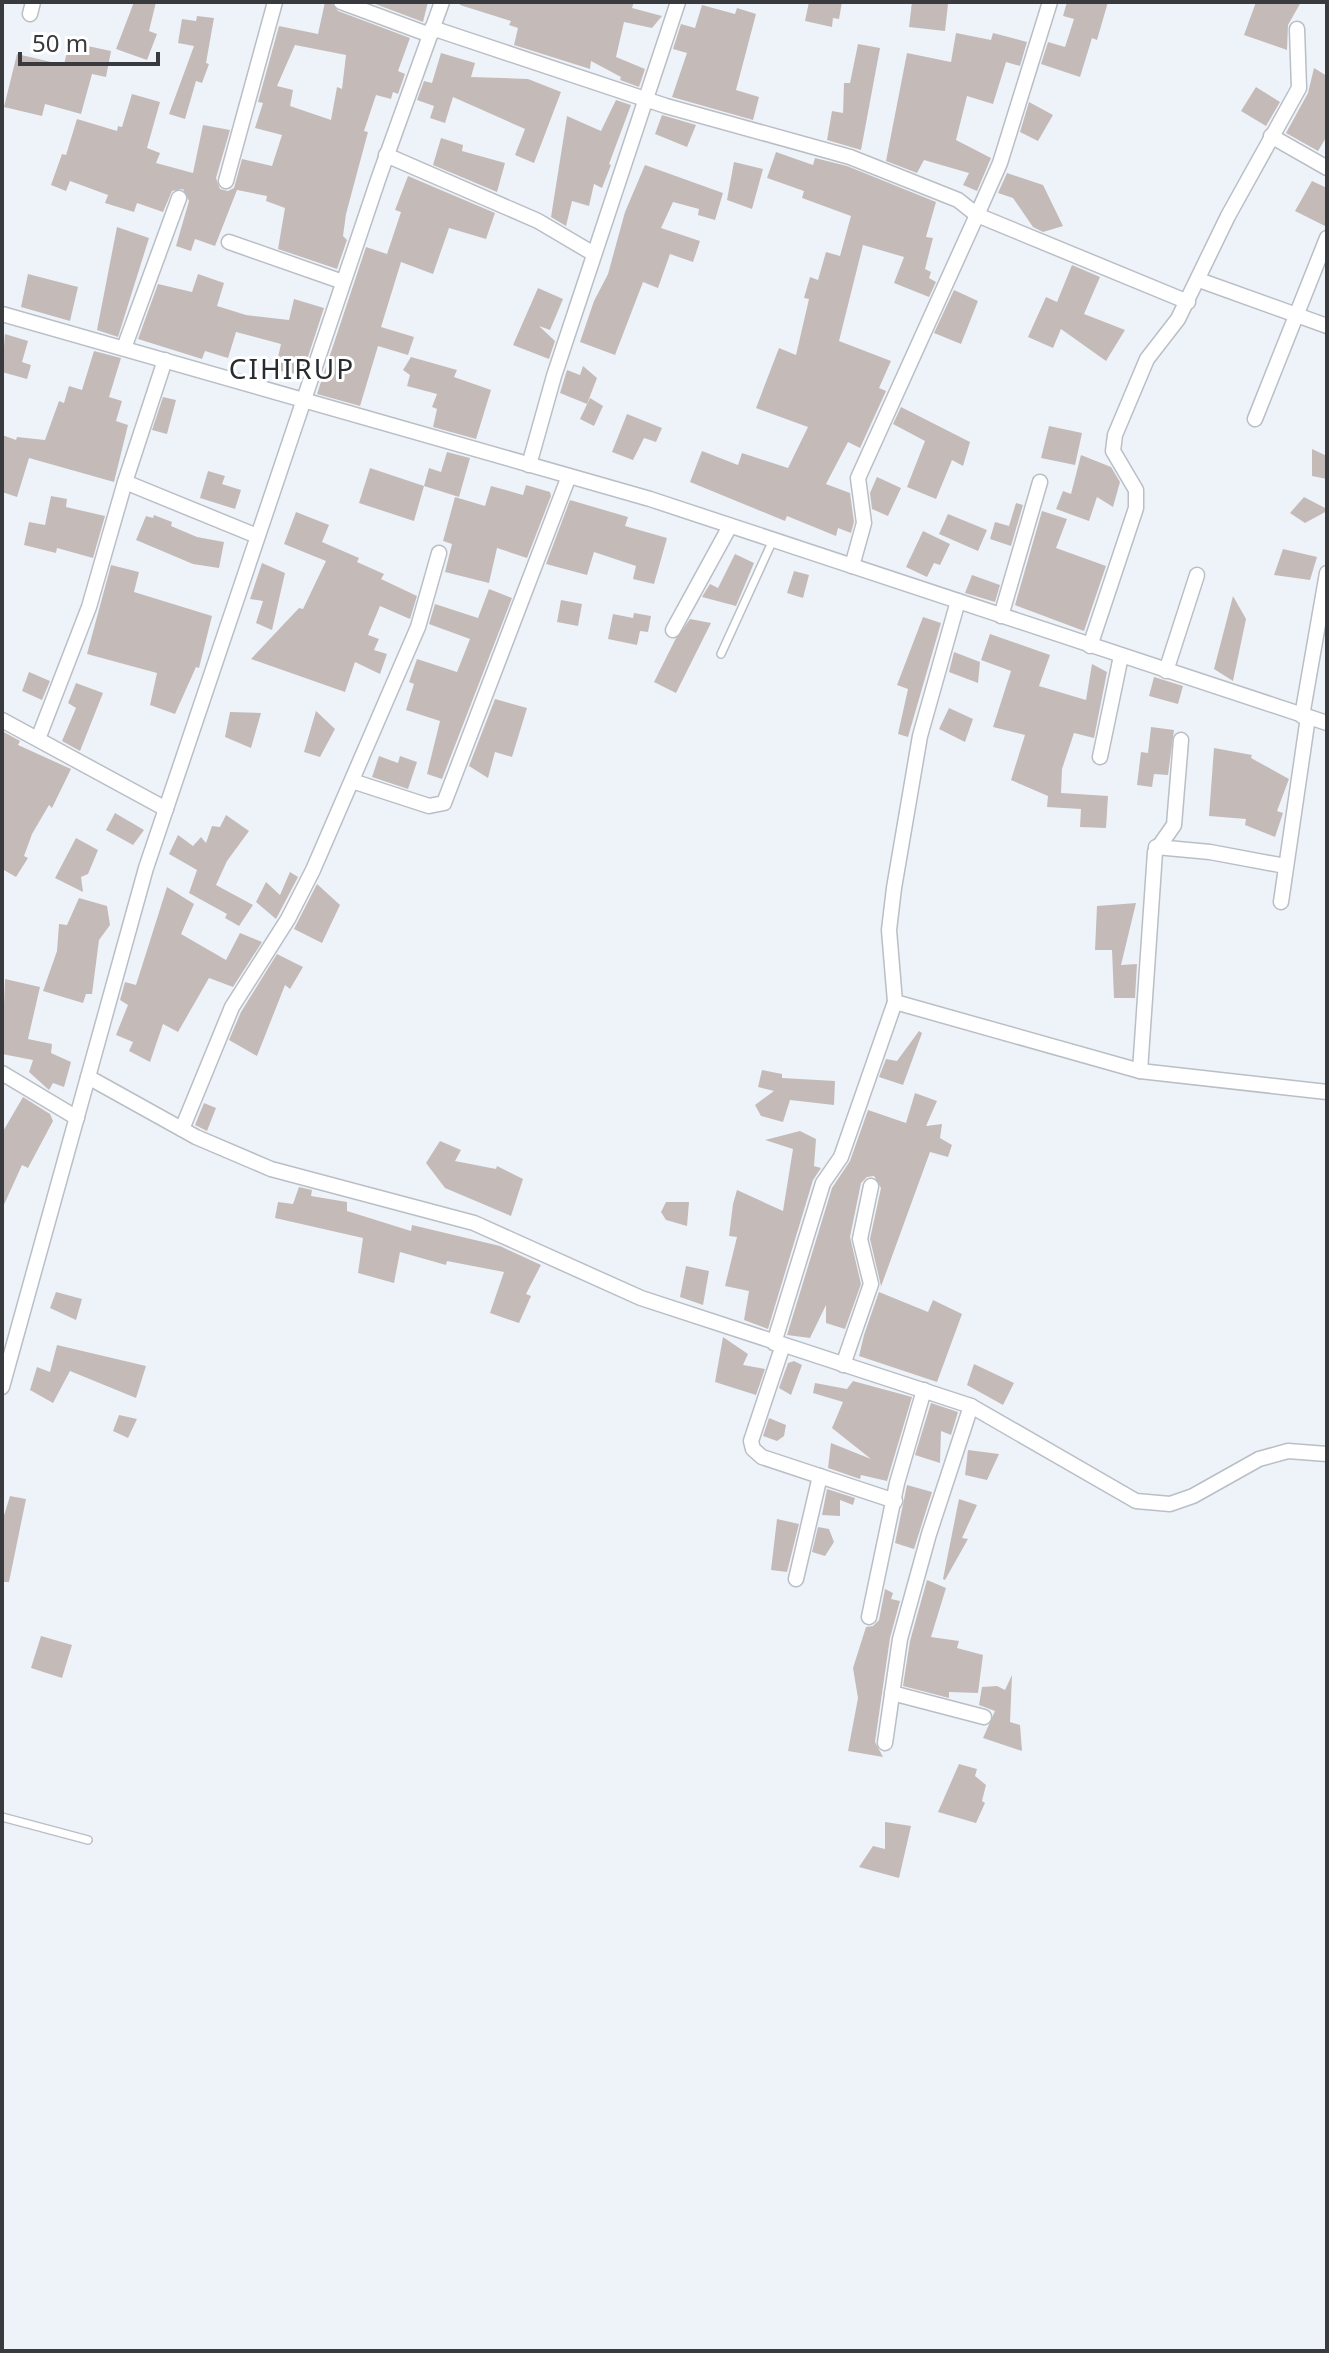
<svg xmlns="http://www.w3.org/2000/svg" width="1329" height="2353" viewBox="0 0 1329 2353" font-family="'Noto Sans',sans-serif">
<rect width="100%" height="100%" fill="#eef3fa"/>
<g fill="#c4bbb8" fill-rule="evenodd">
<polygon points="134,2 156,2 149,31 157,34 147,60 116,49"/>
<path d="M325,2h6l7,9 72,27 -12,33 7,3 -7,20 -5,-2 -2,7 -15,-4 -12,36 4,1 -22,82 -3,22 4,4 -10,29 -59,-20 7,-41 -19,-7 1,-5 -30,-6 -22,56 -20,-7 -4,12 -15,-5 13,-45 -6,-12 -11,2 -9,21 -26,-9 -3,9 -29,-9 3,-8 -38,-14 -4,10 -15,-6 11,-31 4,1 11,-36 40,12 1,-5 4,1 10,-33 28,8 -13,46 13,5 -4,10 37,10 10,-48 27,5 -14,48 4,11 8,2 6,-3 8,-29 30,7 10,-31 -27,-7 8,-25 -5,-1 21,-76 39,8zM295,45l51,10 -4,34 -5,-2 -6,33 -41,-14 3,-16 -16,-4z"/>
<polygon points="370,2 428,2 423,22"/>
<polygon points="460,2 634,2 632,8 662,16 652,28 624,22 616,57 645,69 639,87 620,80 621,77 591,61 590,69 514,45 518,28 509,25 511,21 460,5"/>
<polygon points="809,2 842,2 839,19 833,18 832,27 805,21"/>
<polygon points="912,2 948,4 945,31 909,27"/>
<polygon points="1067,2 1108,2 1097,40 1092,38 1080,77 1041,64 1048,42 1065,47 1074,19 1063,16"/>
<polygon points="1256,2 1301,2 1288,25 1287,50 1244,35"/>
<polygon points="702,5 735,14 737,8 756,14 736,90 759,97 753,120 672,97 687,53 673,49 681,24 695,28"/>
<polygon points="197,16 214,18 206,63 209,64 202,83 196,81 185,119 169,114 194,46 178,43 182,19 196,21"/>
<polygon points="956,33 991,40 993,33 1027,42 1020,66 1006,62 993,104 967,96 956,140 991,158 977,191 963,185 969,173 924,160 917,173 886,161 907,53 951,62"/>
<polygon points="69,42 111,51 106,77 92,74 81,114 45,104 42,116 4,107 17,54 64,65"/>
<polygon points="858,44 880,48 861,150 827,140 832,111 843,113 844,83 850,83"/>
<polygon points="441,53 475,63 471,77 528,79 561,92 534,163 515,155 525,129 453,97 445,123 430,118 434,106 417,100 424,81 432,83"/>
<polygon points="1314,68 1327,76 1327,136 1318,151 1286,133 1308,93"/>
<polygon points="1256,87 1280,102 1266,126 1241,111"/>
<polygon points="616,100 631,105 609,164 611,165 602,188 594,184 589,206 572,201 566,226 551,217 567,116 601,131"/>
<polygon points="1029,102 1053,115 1038,141 1020,132"/>
<polygon points="662,115 696,125 687,147 655,134"/>
<polygon points="441,138 463,145 462,151 505,163 497,192 433,165"/>
<polygon points="776,152 813,165 815,158 847,166 936,202 926,237 933,238 925,269 931,272 929,278 936,282 929,297 894,283 904,257 863,245 839,341 891,361 879,388 886,391 860,448 848,442 826,484 850,493 854,522 851,533 838,528 836,536 787,516 785,521 690,482 702,451 738,465 742,453 788,468 808,427 756,408 779,348 796,355 809,299 804,298 810,277 818,280 826,252 840,256 851,216 802,198 804,191 767,178"/>
<polygon points="734,162 763,169 752,209 727,200"/>
<polygon points="645,165 723,193 715,220 698,215 699,209 673,202 661,228 700,241 693,262 670,254 658,288 643,282 615,355 580,342 594,301 608,274 625,212"/>
<polygon points="1007,173 1043,185 1063,226 1043,232 1033,227 1013,198 998,193"/>
<polygon points="408,176 495,213 486,239 449,228 433,274 401,262 381,327 414,337 408,355 378,346 360,406 317,394 366,247 387,254 401,212 395,210"/>
<polygon points="1312,181 1327,188 1327,227 1295,211"/>
<polygon points="117,227 149,238 118,337 97,330"/>
<polygon points="1072,265 1100,277 1084,314 1125,330 1106,361 1061,329 1053,348 1028,337 1046,297 1057,302"/>
<polygon points="28,274 78,287 70,321 21,307"/>
<polygon points="198,274 224,283 217,306 246,315 289,320 294,299 324,308 302,375 275,370 281,344 236,332 228,358 205,351 202,359 138,339 158,284 192,292"/>
<polygon points="538,288 563,299 550,330 539,326 555,341 549,359 513,345"/>
<polygon points="954,290 978,301 961,344 934,333"/>
<polygon points="5,334 28,341 22,362 31,365 27,379 2,372"/>
<polygon points="94,351 121,358 109,397 122,401 116,421 128,425 114,482 29,458 17,497 2,492 2,435 16,440 17,437 45,440 59,401 64,403 69,386 82,390"/>
<polygon points="411,357 457,370 454,377 491,390 476,439 433,427 437,409 432,407 437,394 407,386 410,375 403,370"/>
<polygon points="583,366 597,378 587,404 560,393 567,370 580,375"/>
<polygon points="163,397 176,400 167,434 152,430"/>
<polygon points="590,398 603,406 594,426 580,419"/>
<polygon points="901,407 970,442 963,466 952,460 936,499 907,487 925,441 893,424"/>
<polygon points="627,414 662,428 656,442 644,438 633,460 612,452"/>
<polygon points="1049,426 1082,433 1075,465 1041,458"/>
<polygon points="1312,449 1327,456 1327,479 1312,476"/>
<polygon points="447,452 470,458 459,497 424,486 429,468 441,472"/>
<polygon points="1081,455 1111,467 1120,482 1113,507 1097,497 1089,521 1056,509 1063,491 1071,494"/>
<polygon points="370,468 424,486 414,521 359,503"/>
<polygon points="208,471 225,476 222,484 241,490 235,509 200,498"/>
<polygon points="877,477 901,488 888,516 872,509 870,493"/>
<polygon points="526,485 550,492 551,496 527,558 497,548 489,583 445,572 452,544 443,541 455,497 485,506 491,486 523,495"/>
<polygon points="51,496 67,499 66,507 105,516 93,558 57,548 56,553 24,545 29,522 45,525"/>
<polygon points="1304,497 1327,509 1327,511 1305,523 1290,513"/>
<polygon points="570,500 628,517 625,526 667,538 654,584 633,579 636,566 594,552 587,575 546,564"/>
<polygon points="1016,503 1023,505 1011,546 990,539 995,522 1009,526"/>
<polygon points="1042,511 1067,519 1056,548 1106,566 1084,631 1015,605"/>
<polygon points="296,512 329,525 322,542 359,558 357,562 384,574 381,579 417,596 410,619 380,606 368,635 379,639 374,650 387,654 380,674 355,662 345,692 251,659 299,608 303,609 326,561 284,544"/>
<polygon points="948,514 987,530 978,551 939,534"/>
<polygon points="154,515 172,522 171,526 197,537 224,542 219,568 193,564 136,540 146,516 153,518"/>
<polygon points="923,531 950,544 940,565 934,563 927,577 906,567"/>
<polygon points="1283,549 1317,557 1310,580 1274,575"/>
<polygon points="735,554 754,563 736,606 702,597 710,584 718,588"/>
<polygon points="262,563 285,573 272,630 256,623 263,601 250,599"/>
<polygon points="111,565 139,572 134,592 212,616 199,668 196,667 175,714 150,705 157,673 87,654"/>
<polygon points="794,571 809,575 803,598 787,593"/>
<polygon points="972,575 1000,585 995,602 965,593"/>
<polygon points="489,589 512,598 442,779 427,774 440,721 406,710 414,684 409,682 417,659 457,672 470,639 429,624 435,604 478,618"/>
<polygon points="1233,596 1246,619 1233,681 1214,669"/>
<polygon points="561,600 582,604 578,626 557,622"/>
<polygon points="634,613 651,616 648,632 640,631 637,645 608,639 613,614 633,618"/>
<polygon points="923,617 941,623 908,737 898,734 908,689 897,685"/>
<polygon points="690,619 711,623 676,693 654,682 675,640"/>
<polygon points="990,634 1050,655 1039,686 1086,700 1092,664 1107,672 1094,738 1074,733 1062,769 1061,793 1108,796 1106,828 1080,827 1081,809 1047,807 1048,796 1011,780 1025,735 993,727 1011,671 981,660"/>
<polygon points="954,652 980,662 978,683 949,672"/>
<polygon points="29,672 50,681 42,700 22,691"/>
<polygon points="1154,677 1183,686 1178,704 1149,696"/>
<polygon points="76,683 103,693 80,751 62,741 76,708 68,703"/>
<polygon points="495,699 527,708 512,757 495,752 488,778 469,766"/>
<polygon points="949,708 973,719 965,742 939,729"/>
<polygon points="316,711 335,729 320,757 304,752"/>
<polygon points="230,712 261,713 251,748 225,737"/>
<polygon points="1151,727 1174,730 1168,775 1154,774 1152,787 1137,785 1141,752 1148,753"/>
<polygon points="2,731 20,741 18,745 71,769 52,808 49,805 32,834 24,856 28,858 16,877 2,869"/>
<polygon points="1214,748 1252,755 1251,758 1289,779 1277,811 1283,813 1275,837 1245,825 1246,819 1209,816"/>
<polygon points="379,756 398,763 400,756 417,762 408,789 372,777"/>
<polygon points="115,813 144,830 133,845 106,830"/>
<polygon points="226,815 249,831 227,861 216,885 253,905 239,926 225,918 227,914 189,893 197,870 169,854 178,835 193,846 201,837 206,843 212,826 220,827"/>
<polygon points="76,838 98,850 88,874 81,877 83,892 55,878"/>
<polygon points="290,872 298,877 276,919 256,902 266,882 280,895"/>
<polygon points="317,884 340,905 322,943 294,929"/>
<polygon points="167,887 194,904 181,934 226,960 240,933 262,942 233,987 209,978 178,1032 163,1024 150,1062 129,1051 133,1042 116,1035 128,1005 120,1000 125,982 136,985"/>
<polygon points="79,898 107,906 110,925 99,940 92,994 86,994 83,1003 43,991 57,951 59,924 67,925"/>
<polygon points="1136,903 1121,965 1137,964 1135,998 1114,998 1112,950 1095,950 1097,906"/>
<polygon points="277,954 303,967 290,989 285,985 257,1056 229,1040 241,1012"/>
<polygon points="5,979 40,987 28,1039 52,1044 51,1053 71,1062 64,1087 53,1083 49,1090 29,1072 33,1060 2,1054"/>
<polygon points="919,1031 922,1033 903,1085 879,1077 886,1059 897,1061"/>
<polygon points="762,1070 782,1074 782,1078 835,1081 834,1105 790,1100 783,1122 761,1116 755,1105 774,1091 758,1087"/>
<polygon points="915,1093 937,1101 926,1126 942,1124 940,1138 952,1145 948,1157 930,1152 879,1292 928,1312 933,1300 962,1314 937,1382 859,1356 864,1335 881,1286 870,1239 881,1188 874,1176 867,1177 861,1183 850,1237 861,1284 845,1329 826,1323 826,1305 810,1338 787,1335 832,1188 850,1161 868,1110 906,1123"/>
<polygon points="23,1097 50,1114 53,1121 28,1168 22,1165 2,1209 2,1133"/>
<polygon points="204,1103 216,1108 207,1131 195,1125"/>
<polygon points="800,1131 816,1139 814,1166 821,1168 813,1180 768,1329 744,1320 749,1291 725,1286 737,1237 729,1236 733,1204 737,1190 783,1211 793,1149 765,1140"/>
<polygon points="440,1141 461,1150 455,1161 496,1169 497,1166 523,1179 511,1216 445,1188 426,1163"/>
<polygon points="299,1187 312,1190 311,1196 347,1202 347,1211 411,1231 412,1225 500,1246 541,1265 526,1294 531,1296 519,1323 490,1313 504,1272 447,1261 446,1265 400,1252 394,1283 358,1273 363,1238 275,1218 278,1202 293,1204"/>
<polygon points="666,1202 689,1202 687,1226 666,1220 661,1212"/>
<polygon points="686,1266 709,1271 703,1305 680,1297"/>
<polygon points="56,1292 82,1299 76,1320 50,1308"/>
<polygon points="723,1337 748,1354 743,1365 765,1369 756,1395 715,1382"/>
<polygon points="57,1345 146,1366 136,1398 70,1371 53,1403 30,1390 37,1367 50,1372"/>
<polygon points="794,1361 802,1365 791,1395 779,1388 788,1363"/>
<polygon points="974,1364 1014,1383 1003,1405 967,1385"/>
<polygon points="853,1381 912,1397 887,1481 861,1475 860,1479 828,1468 831,1443 871,1459 832,1428 843,1402 813,1393 815,1383 847,1389"/>
<polygon points="931,1403 958,1412 951,1435 941,1431 940,1463 915,1455"/>
<polygon points="119,1415 137,1419 128,1438 113,1431"/>
<polygon points="769,1418 786,1425 784,1436 777,1441 763,1436"/>
<polygon points="968,1450 999,1454 987,1480 965,1475"/>
<polygon points="907,1485 932,1492 914,1549 895,1543"/>
<polygon points="827,1489 855,1498 853,1505 840,1500 840,1516 822,1515"/>
<polygon points="10,1496 26,1499 9,1582 2,1582 2,1522"/>
<polygon points="959,1499 977,1505 962,1538 968,1539 945,1580 943,1579"/>
<polygon points="777,1519 799,1524 787,1572 771,1570"/>
<polygon points="818,1527 829,1529 834,1542 825,1556 812,1552"/>
<polygon points="927,1580 946,1588 931,1637 959,1641 957,1648 983,1655 978,1693 949,1692 949,1698 903,1686 910,1641"/>
<polygon points="885,1589 893,1593 891,1599 900,1601 890,1638 875,1742 883,1757 848,1751 858,1698 853,1668 866,1627 873,1626 879,1620"/>
<polygon points="41,1636 72,1645 62,1678 31,1668"/>
<polygon points="1012,1675 1010,1722 1020,1725 1022,1751 983,1738 995,1711 979,1705 982,1687 997,1686 1005,1690"/>
<polygon points="959,1764 977,1769 975,1776 986,1785 982,1801 985,1803 976,1823 938,1812"/>
<polygon points="885,1822 911,1826 899,1878 859,1867 873,1846 885,1849"/>
</g>
<g fill="none" stroke-linecap="round" stroke-linejoin="round">
<g stroke="#babec5" stroke-width="10">
<g id="lane">
<polyline points="721,654 773,540"/>
<polyline points="2,1817 88,1840"/>
</g>
</g>
<g stroke="#babec5" stroke-width="17">
<g id="street">
<polyline points="341,2 430,35"/>
<polyline points="30,14 33,2"/>
<polyline points="432,28 666,106 850,157 958,200 977,215 1000,163 1050,2"/>
<polyline points="1271,136 1327,168"/>
<polyline points="386,155 538,221 594,254"/>
<polyline points="226,181 275,2"/>
<polyline points="229,242 343,282"/>
<polyline points="1199,280 1327,326"/>
<polyline points="2,314 650,499 1327,723"/>
<polyline points="124,348 179,198"/>
<polyline points="1255,419 1327,238"/>
<polyline points="529,465 554,376 678,2"/>
<polyline points="125,482 165,360"/>
<polyline points="852,566 864,523 858,478 977,215 1188,302"/>
<polyline points="1001,616 1040,482"/>
<polyline points="673,630 730,526"/>
<polyline points="1090,646 1136,508 1136,490 1113,451 1115,435 1147,359 1178,319 1228,216 1299,88 1297,29"/>
<polyline points="1166,671 1197,575"/>
<polyline points="1302,716 1327,573"/>
<polyline points="2,720 166,809"/>
<polyline points="38,739 89,607 125,482 257,536"/>
<polyline points="1100,757 1121,656"/>
<polyline points="352,781 429,806 444,803 569,476"/>
<polyline points="1156,847 1210,852 1285,866"/>
<polyline points="1281,902 1308,717"/>
<polyline points="895,1002 1140,1071 1327,1092"/>
<polyline points="1140,1071 1155,852 1174,825 1181,740"/>
<polyline points="2,1073 77,1118"/>
<polyline points="88,1077 196,1137 271,1169 474,1223 641,1298 971,1406 1136,1501 1170,1504 1193,1496 1259,1459 1288,1451 1327,1454"/>
<polyline points="182,1129 232,1007 288,919 313,870 418,627 439,553"/>
<polyline points="774,1343 823,1183 841,1157 895,1002 889,930 894,888 920,736 958,601"/>
<polyline points="783,1345 751,1441 753,1449 762,1457 895,1501"/>
<polyline points="843,1365 871,1284 860,1239 871,1186"/>
<polyline points="2,1387 146,868 379,177 442,2"/>
<polyline points="796,1579 820,1476"/>
<polyline points="869,1617 897,1483 924,1390"/>
<polyline points="892,1693 984,1717"/>
<polyline points="885,1743 900,1639 929,1534 971,1406"/>
</g>
</g>
<use href="#lane" stroke="#fff" stroke-width="7"/>
<use href="#street" stroke="#fff" stroke-width="14"/>
</g>
<g text-anchor="middle" stroke-width="6" stroke-linejoin="round" paint-order="stroke">
<g font-size="28" letter-spacing="2" fill="#282c31" stroke="#fff">
<text x="292" y="379">CIHIRUP</text>
</g>
</g>
<rect width="1329" height="2353" fill="none" stroke="#383a3d" stroke-width="8"/>
<path d="M20 52v12h138v-12" fill="none" stroke="#383a3d" stroke-width="4"/>
<text x="32" y="52" font-size="24" fill="#383a3d" stroke="#ffffff" stroke-width="6" paint-order="stroke">50 m</text>
</svg>
